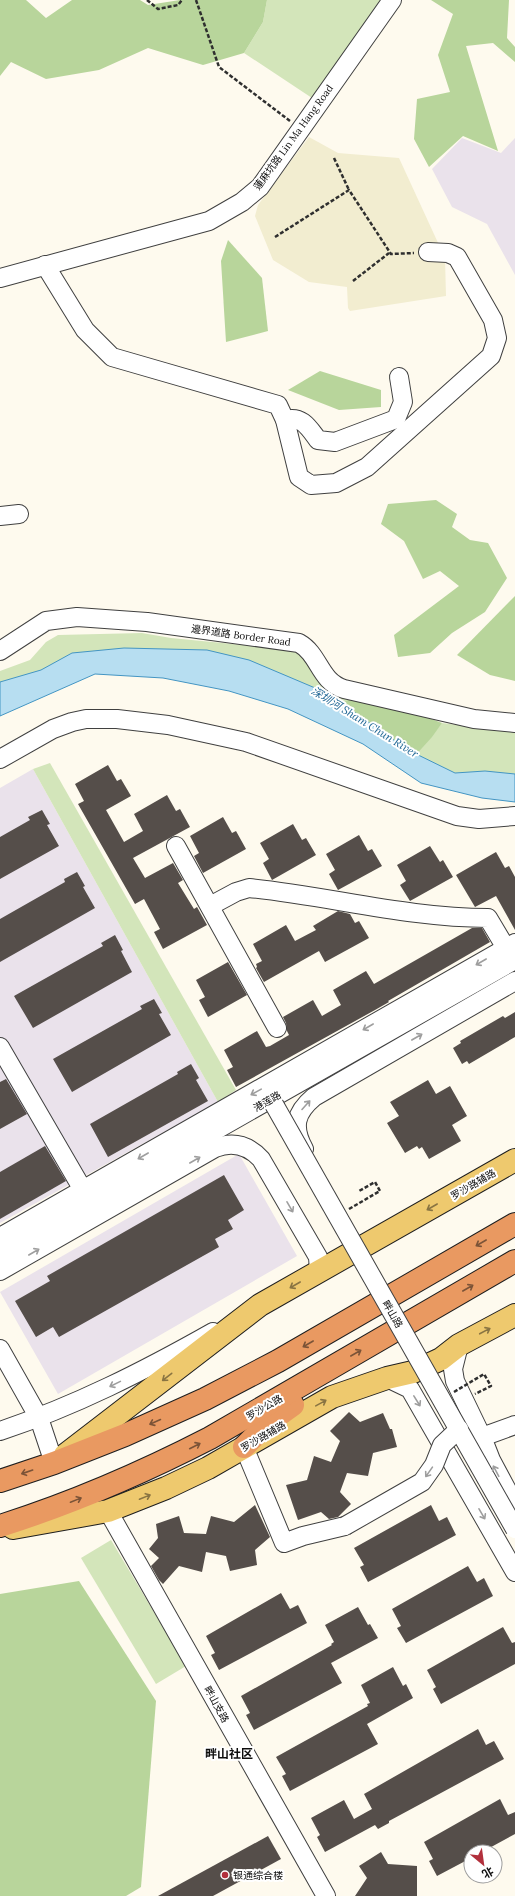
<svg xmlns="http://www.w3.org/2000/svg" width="515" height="1896" viewBox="0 0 515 1896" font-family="Lora,'Noto Sans SC',serif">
<rect width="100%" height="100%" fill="#fefaee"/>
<g fill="#eae2eb">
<polygon points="462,138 501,153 515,138 515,275 487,224 452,207 432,169"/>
<polygon points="33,769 218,1102 0,1223 0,788"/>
<polygon points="239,1154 297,1256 58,1394 0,1292"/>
</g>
<polygon fill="#f2edd0" points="309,137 338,153 399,158 445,258 446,296 350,311 348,308 347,287 309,282 273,260 255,216 258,205"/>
<g fill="#d3e5ba">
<polygon points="267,0 381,0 312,98 244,53 263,22"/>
<polygon points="142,633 171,638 294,650 356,697 326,708 118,658 0,704 0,671 30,660 46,642 58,635"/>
<polygon points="442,723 515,732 515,783 469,784 409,761"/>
<polygon points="50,763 236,1090 218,1102 33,769"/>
<polygon points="111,1540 186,1666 156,1684 81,1558"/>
</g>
<g fill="#b8d59b">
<polygon points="0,0 26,0 46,18 72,0 140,0 148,5 180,0 267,0 263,22 244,53 203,65 148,48 99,70 46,79 11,62 0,76"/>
<polygon points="431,0 509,0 507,38 515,47 515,62 493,43 466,46 498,151 463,136 429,167 414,139 417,99 450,92 438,55 453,14"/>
<polygon points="228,240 262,278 268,331 226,342 221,261"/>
<polygon points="320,371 381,390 381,407 339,410 288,390"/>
<polygon points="436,500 457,514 452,527 470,540 488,543 507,578 485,612 452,633 430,653 398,657 394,635 459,586 440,571 423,579 404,541 381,524 388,504"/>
<polygon points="515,596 515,681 490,675 457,655"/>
<polygon points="355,698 408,710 442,723 432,737 413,758 334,704"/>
<polygon points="79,1581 156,1701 141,1887 126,1896 0,1896 0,1594"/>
</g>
<polygon fill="#b7def1" stroke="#4395c3" points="124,648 207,650 249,660 327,693 408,750 455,773 485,771 515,774 515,802 482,798 421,783 363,744 288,709 229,691 163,678 95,674 0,716 0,682 41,670 72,653"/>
<g fill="#554e4a">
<polygon points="108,765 117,781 121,779 131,796 106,810 124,842 143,831 134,814 167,795 176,811 180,809 190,827 133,858 145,878 173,863 183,880 178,883 194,909 197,907 207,925 163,949 154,932 160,929 144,899 135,904 78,804 84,801 75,784"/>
<polygon points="42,810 50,824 47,825 59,846 0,879 0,837 30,820 28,817"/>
<polygon points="223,817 232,833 236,831 246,849 203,873 194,856 199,853 190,836"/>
<polygon points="293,824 302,840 306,838 316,855 272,880 263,863 269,859 260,843"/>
<polygon points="359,835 368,851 372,849 382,866 338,890 329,874 335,870 326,854"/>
<polygon points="430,846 440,862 443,860 453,877 410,901 400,885 406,881 397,865"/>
<polygon points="496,852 505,868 509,866 515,877 515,930 496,896 475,907 456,875"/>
<polygon points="77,872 85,886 83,887 95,908 0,962 0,919 65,882 64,879"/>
<polygon points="338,911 350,914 355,923 359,921 369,938 325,962 319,951 264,982 256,968 257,967 256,964 262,961 253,944 286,925 295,941 316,930 313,926"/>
<polygon points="472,928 482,928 490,942 388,1001 389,1002 375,1010 236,1087 227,1070 233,1067 224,1050 257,1031 266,1047 270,1046 289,1035 287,1031 286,1023 283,1017 313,1000 322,1016 341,1005 333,990 366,971 374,984"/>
<polygon points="115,935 123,950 121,951 132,972 33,1028 14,996 103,946 101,943"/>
<polygon points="228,962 247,995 208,1017 199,1000 205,997 196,980"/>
<polygon points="154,999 162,1013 159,1014 171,1035 72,1092 53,1059 142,1009 140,1006"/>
<polygon points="515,1012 515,1037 469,1064 467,1061 462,1064 453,1048 461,1043 460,1041 503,1016 505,1018"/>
<polygon points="191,1064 199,1078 196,1080 208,1101 108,1157 90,1124 178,1074 177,1072"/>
<polygon points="6,1079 27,1114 0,1129 0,1082"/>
<polygon points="428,1080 436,1094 450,1086 467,1116 452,1125 461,1141 429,1159 422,1147 419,1149 417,1146 405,1153 387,1123 399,1116 390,1102"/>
<polygon points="45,1146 66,1181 0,1219 0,1172"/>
<polygon points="224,1175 244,1210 228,1220 233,1229 215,1239 219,1247 59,1337 53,1327 36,1337 15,1301 50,1281 47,1276"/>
<polygon points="349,1412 360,1422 383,1413 390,1429 392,1429 397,1447 373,1453 368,1476 347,1473 340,1492 351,1504 338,1517 329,1519 321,1512 298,1520 286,1485 307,1480 314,1456 331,1462 340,1441 330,1431"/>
<polygon points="255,1505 270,1537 255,1550 257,1565 230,1571 226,1556 206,1552 202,1572 179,1566 163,1584 159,1580 151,1566 159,1558 149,1549 158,1538 156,1524 179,1516 184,1533 206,1534 211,1516 234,1522"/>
<polygon points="431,1505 439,1521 447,1517 456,1535 368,1582 360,1567 364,1565 354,1548"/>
<polygon points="468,1566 477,1582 484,1578 493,1596 406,1643 397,1628 401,1626 392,1609"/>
<polygon points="281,1593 290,1609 298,1605 307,1623 219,1670 211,1655 215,1653 206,1636"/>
<polygon points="358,1607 368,1625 370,1624 378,1638 331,1663 342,1683 254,1730 246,1715 250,1713 241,1696 332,1645 331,1644 334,1642 325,1625"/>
<polygon points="503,1627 512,1643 515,1642 515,1664 441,1704 433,1689 436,1687 427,1670"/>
<polygon points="393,1667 403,1686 406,1684 413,1698 367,1724 378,1744 290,1791 282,1776 286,1774 276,1757 368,1706 367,1704 370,1703 361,1685"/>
<polygon points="478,1729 486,1745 494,1741 504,1759 389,1821 389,1823 378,1829 375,1825 325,1852 317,1837 320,1835 311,1818 344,1800 354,1819 372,1809 364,1794"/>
<polygon points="500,1799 508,1815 515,1812 515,1834 482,1852 471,1852 471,1858 437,1876 429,1861 433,1859 424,1842"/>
<polygon points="268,1836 281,1859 213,1896 158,1896"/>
<polygon points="381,1852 388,1864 417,1866 417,1896 355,1896 367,1878 359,1866"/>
</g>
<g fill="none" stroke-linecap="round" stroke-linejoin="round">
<g stroke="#404040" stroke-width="20">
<g id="minor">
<polyline points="45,265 85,330 112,357 278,405 285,420 299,477 311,485 336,483 367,467 491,356 497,338 493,320 457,257 448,253 428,252"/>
<polyline points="0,278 209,221 242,202 260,187 392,0"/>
<path d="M285,420c17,-5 24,8 33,20l17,2 61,-23 7,-17 -4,-25"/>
<polyline points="0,516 19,514"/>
<path d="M0,651l46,-30 31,-4 70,5 152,21c21,12 20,38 45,46l130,30 41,4"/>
<polyline points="0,759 53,729 72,722 86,719 117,719 168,725 246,742 457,816 479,819 515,816"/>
<polyline points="176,846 277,1028"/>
<path d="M210,906l26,-14 13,-4c80,8 159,30 239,30l18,30"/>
<polyline points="0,1047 83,1190"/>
<path d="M304,1149c-12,-22 -9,-36 10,-52l201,-116"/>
<polyline points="0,1237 515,943"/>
<polyline points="0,1253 515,960"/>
<path d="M0,1271l215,-123c18,-7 33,-3 46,11l57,98 1,14"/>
<polyline points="459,1345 453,1369 455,1381 482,1437 491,1460 515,1505"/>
<polyline points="0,1349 39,1418 54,1463"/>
<polyline points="387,1378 410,1389 515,1572"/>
<path d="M0,1431c75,-25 144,-60 213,-99"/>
<polyline points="482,1437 515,1425"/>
<polyline points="244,1447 284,1543 303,1536 345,1526"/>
<polyline points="108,1511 326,1896"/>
</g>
</g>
<g stroke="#1e1e1e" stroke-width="24">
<g id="major">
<polyline points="65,1455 260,1305 515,1160"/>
<polyline points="13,1528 108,1511 166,1488 208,1468 332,1397 387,1378 413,1372 441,1359 459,1345 515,1315"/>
</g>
</g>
<g stroke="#1e1e1e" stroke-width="24">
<g id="highway">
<polyline points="244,1447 268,1423 293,1405"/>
<polyline points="0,1481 54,1463 125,1435 205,1399 278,1361 515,1224"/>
<path d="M0,1526c73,-23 142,-53 210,-88l305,-177"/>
</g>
</g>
<g stroke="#2f2f2f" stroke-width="2.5" stroke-dasharray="4 2" stroke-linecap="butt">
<polyline points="147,0 158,9 178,5 182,0"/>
<polyline points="196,0 219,67 290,121"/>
<polyline points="334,158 349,190"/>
<polyline points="275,237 349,190 391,254 414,253"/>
<polyline points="353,281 389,253"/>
</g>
<use href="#minor" stroke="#fff" stroke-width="18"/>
<use href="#major" stroke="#eec96e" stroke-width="22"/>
<use href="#highway" stroke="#e99961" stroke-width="22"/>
<g stroke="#404040" stroke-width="20" stroke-linecap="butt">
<g id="minor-bridge">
<polyline points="271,1099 515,1529"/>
<polyline points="345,1526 422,1482 434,1465 442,1445 459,1429"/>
</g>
</g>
<g stroke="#2f2f2f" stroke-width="2.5" stroke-dasharray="4 2" stroke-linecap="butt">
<polyline points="349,1209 380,1191 375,1182 359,1191"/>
<polyline points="454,1392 484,1374 491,1386 475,1394"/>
</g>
<use href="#minor-bridge" stroke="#fff" stroke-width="18"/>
</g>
<defs><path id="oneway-shaft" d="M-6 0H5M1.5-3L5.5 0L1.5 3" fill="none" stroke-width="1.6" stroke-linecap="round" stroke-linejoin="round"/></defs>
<g stroke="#9e9e9e">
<use href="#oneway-shaft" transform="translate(481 962) rotate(150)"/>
<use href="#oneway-shaft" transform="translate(368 1027) rotate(150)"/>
<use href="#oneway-shaft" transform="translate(417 1037) rotate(-30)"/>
<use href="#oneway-shaft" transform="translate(256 1092) rotate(151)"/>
<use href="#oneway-shaft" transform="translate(306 1105) rotate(-48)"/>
<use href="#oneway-shaft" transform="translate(143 1156) rotate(150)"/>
<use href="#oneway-shaft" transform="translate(195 1160) rotate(-30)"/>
<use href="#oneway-shaft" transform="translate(290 1207) rotate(60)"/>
<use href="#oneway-shaft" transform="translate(34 1252) rotate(-30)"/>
<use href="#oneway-shaft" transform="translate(115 1384) rotate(154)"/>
<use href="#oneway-shaft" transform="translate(417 1401) rotate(58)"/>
<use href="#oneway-shaft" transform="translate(496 1471) rotate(-118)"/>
<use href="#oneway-shaft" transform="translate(429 1472) rotate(125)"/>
<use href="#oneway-shaft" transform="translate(482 1514) rotate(60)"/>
</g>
<g stroke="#897442">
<use href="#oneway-shaft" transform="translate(432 1207) rotate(150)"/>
<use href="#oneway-shaft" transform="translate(295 1285) rotate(150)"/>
<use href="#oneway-shaft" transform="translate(485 1331) rotate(-28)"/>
<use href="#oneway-shaft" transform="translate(167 1377) rotate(142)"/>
<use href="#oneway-shaft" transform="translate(321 1403) rotate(-29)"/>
<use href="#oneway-shaft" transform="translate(145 1497) rotate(-22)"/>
</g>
<g stroke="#7b5337">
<use href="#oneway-shaft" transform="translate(481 1243) rotate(150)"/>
<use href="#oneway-shaft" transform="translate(468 1288) rotate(-30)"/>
<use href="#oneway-shaft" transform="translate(308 1344) rotate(150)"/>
<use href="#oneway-shaft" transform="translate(356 1353) rotate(-30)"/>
<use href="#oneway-shaft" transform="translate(155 1422) rotate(156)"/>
<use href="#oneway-shaft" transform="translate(195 1446) rotate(-27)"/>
<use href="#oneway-shaft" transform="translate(27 1472) rotate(161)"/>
<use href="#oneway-shaft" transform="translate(76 1500) rotate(-22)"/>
</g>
<circle fill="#b2303c" stroke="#fff" stroke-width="1.5" cx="225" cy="1875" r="4"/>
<g text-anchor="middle" stroke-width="4" stroke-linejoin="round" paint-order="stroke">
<g font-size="10" fill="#0d0d0d" stroke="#fff">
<text transform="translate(293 137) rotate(-54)" y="4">蓮麻坑路 Lin Ma Hang Road</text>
<text transform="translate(241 635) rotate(8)" y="4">邊界道路 Border Road</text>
<text transform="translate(267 1101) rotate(-30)" y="4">港莲路</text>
<text transform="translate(473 1184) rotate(-30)" y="4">罗沙路辅路</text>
<text transform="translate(393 1314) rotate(60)" y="4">畔山路</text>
<text transform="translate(264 1407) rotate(-30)" y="4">罗沙公路</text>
<text transform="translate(263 1436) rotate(-30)" y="4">罗沙路辅路</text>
<text transform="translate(217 1704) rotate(61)" y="4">畔山支路</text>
</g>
<g font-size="10" fill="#0d0d0d" stroke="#fff" text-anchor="start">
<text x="233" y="1879">银通综合楼</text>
</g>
<g font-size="11" font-style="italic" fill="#206795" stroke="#fff">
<text transform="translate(365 722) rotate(32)" y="4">深圳河 Sham Chun River</text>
</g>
<g font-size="12" font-weight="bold" fill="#0d0d0d" stroke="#fff">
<text x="229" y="1758">畔山社区</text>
</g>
</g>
<g transform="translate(483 1864) rotate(151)"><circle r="19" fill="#ffffff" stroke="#9e9e9e"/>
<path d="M0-3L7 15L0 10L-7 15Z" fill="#b2303c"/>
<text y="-6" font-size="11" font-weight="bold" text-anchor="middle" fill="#0d0d0d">北</text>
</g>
</svg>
